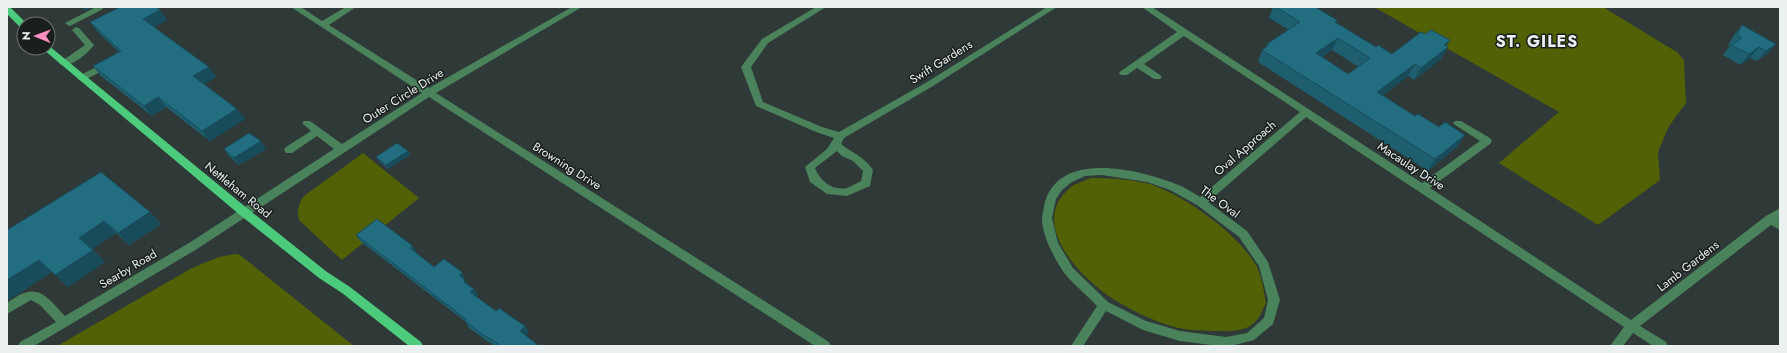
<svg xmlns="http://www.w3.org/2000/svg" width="1787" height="353" viewBox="0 0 1787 353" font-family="Jost,sans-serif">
<rect width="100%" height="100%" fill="#2e3938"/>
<g fill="#526105">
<polygon points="1374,7 1603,7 1665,45 1677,52 1684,60 1686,103 1669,126 1658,152 1660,180 1598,225 1499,163 1559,112"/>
<path d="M363,153l56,45 -77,62 -43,-40c-2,-10 -1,-16 5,-24z"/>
<path d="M1091,178c18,0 36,1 55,5 35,9 94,52 111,84 5,10 7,25 9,36 -3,6 -7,16 -12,20 -9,8 -21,8 -32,8 -14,0 -29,0 -43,-3 -19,-4 -47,-17 -64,-28 -33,-20 -89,-77 -44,-113 5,-4 14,-6 20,-9z"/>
<polygon points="235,254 240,255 354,346 57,346 192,268 219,257"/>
</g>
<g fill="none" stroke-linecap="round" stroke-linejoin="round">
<g fill="#4a825b" fill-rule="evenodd">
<polygon points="96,7 102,7 103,9 72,25 69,26 65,23"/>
<path d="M291,7h10l21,14 24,-14h10l-27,18 100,63 143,-81h10l-146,86 393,249 2,4h-16l-386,-249 -232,152 -163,97h-16l2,-4 36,-20 -16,-17 -9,-5 -24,14v-11c29,-22 37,-10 58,13l124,-73 145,-94 -17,-13 -25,17h-6l-2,-3 2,-3 25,-16 -9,-8 2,-2h6l32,23 80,-51z"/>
<path d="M816,7h10l-58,36 -17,24 12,35 59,25 17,5 88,-50 120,-75h10l-124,79 -89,52 -3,6c11,9 24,13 32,26l-3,16 -23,10 -20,-2 -17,-12 -5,-15 22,-18 7,-11 -18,-6 -60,-26 -15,-39 21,-28zM837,151l5,5 11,5 10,10 -2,10c-4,2 -9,5 -14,7 -15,3 -27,-7 -32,-20z"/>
<path d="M1142,7h10l270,176 58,-42 -25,-16 -2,-2 2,-2h6l29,17 2,3 -2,3 -60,44 201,132 135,-104 14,-8v10l-2,1 2,2v9l-9,-5 -131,101 26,16 2,4h-15l-20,-13 -10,13h-13l14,-19 -318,-210 -98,85 39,29 21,31 12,38 -7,24 -19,16 -23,6h-12l-39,-5 -37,-11 -37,-19 -23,35h-12l26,-40c-10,-11 -23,-21 -32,-32 -10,-14 -23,-38 -23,-56 0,-4 2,-8 2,-12 12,-57 94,-37 132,-22 8,3 16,8 24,13l100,-85 -116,-76 -40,28 16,11 2,2 -2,2h-6l-17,-11 -10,7h-6l-2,-2 2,-2 56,-39zM1102,175l45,7 23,8 27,15 42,32 20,29 9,34 -4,18 -17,15 -21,4 -46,-6 -34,-10 -38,-19 -35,-34 -15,-25 -6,-25 4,-19 6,-9 10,-8 13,-6z"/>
<path d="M76,27l3,1 15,17c-6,8 -23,23 -33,20l-2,-2 26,-18 -13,-15z"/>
<polygon points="106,62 111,65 109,67 85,80 79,80 77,78 79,76"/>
</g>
<g fill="#4ccb7c" fill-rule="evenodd">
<polygon points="7,7 10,7 27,24 24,24 24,29 21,28 7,14"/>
<polygon points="48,45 248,209 327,272 350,287 421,342 423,346 409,346 342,293 319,278 240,215 44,50 43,48 48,48"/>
</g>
</g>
<g fill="#1e5e6e" fill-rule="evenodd">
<path d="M1273,7h42l21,16 40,24 16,7 54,-7h2l-7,12 -27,21 -6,-4 -25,19 32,21 24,11 26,8 -7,11 -30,25 -170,-109 4,-12 4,-3 1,-3 22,-14 -20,-12zM1332,50l27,17 -11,7 -26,-17z"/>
<polygon points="160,10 167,20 154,27 216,77 204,84 237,109 245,119 210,141 166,107 152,116 101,76 93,66 119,52 98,32 90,22"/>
<polygon points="1742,25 1776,44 1767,54 1757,61 1750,58 1740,65 1723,55 1730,46 1728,45 1734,35"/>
<polygon points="224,149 266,149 239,165 229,156"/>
<polygon points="408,151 410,155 388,169 378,160 376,157"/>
<polygon points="150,212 161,224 129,245 116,233 92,249 105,262 68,287 52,272 7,301 7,230"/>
<polygon points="356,235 417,252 416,253 434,267 465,279 465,280 468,285 474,289 478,295 476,297 496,311 525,326 529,332 526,335 539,346 496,346 487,341 468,327 466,322 360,241"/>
</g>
<g fill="#184c5a">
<polygon points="81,7 93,7 85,11"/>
<polygon points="160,10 167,20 151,29 143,19"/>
<polygon points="1338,38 1332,50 1311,65 1316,53"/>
<polygon points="1450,40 1445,49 1448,47 1441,59 1414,80 1421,68 1444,45"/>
<polygon points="1776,44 1767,54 1757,61 1766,51"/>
<polygon points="1759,47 1750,58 1740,65 1749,54"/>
<polygon points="1415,64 1408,76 1371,104 1377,92"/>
<polygon points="209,67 216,77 200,87 193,76"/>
<polygon points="158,97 166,107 152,116 144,106"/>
<polygon points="237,109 245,119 210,141 202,131"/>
<polygon points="1465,135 1458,146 1428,171 1435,159"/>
<polygon points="261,141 266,149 239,165 234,158"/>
<polygon points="408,151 410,155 388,169 386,165"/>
<polygon points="150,212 161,224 129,245 118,233"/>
<polygon points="104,221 116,233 91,250 79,238"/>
<polygon points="413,246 417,252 414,255 410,248"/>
<polygon points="93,250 105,262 68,287 55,275"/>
<polygon points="39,260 52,272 7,301 7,280"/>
<polygon points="462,272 465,279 464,281 465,280 469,286 467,288 460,276"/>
<polygon points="474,289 478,295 474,299 470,292"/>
<polygon points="525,326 529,332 524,337 520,331"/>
</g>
<g fill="#236d80" stroke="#184c5a" fill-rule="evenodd">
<polygon points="120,7 156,7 160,10 143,19 209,67 193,76 237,109 202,131 158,97 144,106 93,66 121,51 90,22"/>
<path d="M1276,7h39l22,13 -2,2 41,25 2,-2 14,9 29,-22 4,2 6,-4 19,10 -6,5 4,2 -27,21 -6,-4 -38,28 38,24 3,-2 21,13 6,-5 20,13 -30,24 -173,-109 7,-5 -2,-1 33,-22zM1338,38l32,20 -22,16 -32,-21z"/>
<polygon points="1742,25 1776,44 1766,51 1759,47 1749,54 1731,45 1742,38 1737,35"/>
<polygon points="249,133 261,141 234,158 224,149"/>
<polygon points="397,143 408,151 386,165 376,157"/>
<polygon points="101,172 150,212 118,233 104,221 79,238 93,250 55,275 39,260 7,280 7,230"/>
<polygon points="377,219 413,246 410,248 434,267 444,259 462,272 460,276 465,280 464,282 474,289 470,292 496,311 499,308 525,326 520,331 539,346 501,346 494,341 483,335 465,321 466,319 356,235"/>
</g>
<g text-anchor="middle" stroke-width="3" stroke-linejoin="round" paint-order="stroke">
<g font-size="12" fill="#eaf1f0" stroke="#1a1f1e">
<text transform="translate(941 62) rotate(-32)" y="4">Swift Gardens</text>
<text transform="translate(403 96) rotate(-32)" y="4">Outer Circle Drive</text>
<text transform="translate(1245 148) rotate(-41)" y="4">Oval Approach</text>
<text transform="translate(567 166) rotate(32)" y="4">Browning Drive</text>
<text transform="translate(1411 166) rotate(33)" y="4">Macaulay Drive</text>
<text transform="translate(238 190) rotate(39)" y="4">Nettleham Road</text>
<text transform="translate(1220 202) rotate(36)" y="4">The Oval</text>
<text transform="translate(1688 266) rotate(-38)" y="4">Lamb Gardens</text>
<text transform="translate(128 269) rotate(-31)" y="4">Searby Road</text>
</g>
<g font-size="16" font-weight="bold" letter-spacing="1" fill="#eaf1f0" stroke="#1a1f1e">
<text x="1537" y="47">ST. GILES</text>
</g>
</g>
<rect width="1787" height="353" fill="none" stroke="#eaf1f0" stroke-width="16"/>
<g transform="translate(36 36) rotate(271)"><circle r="19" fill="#1a1f1e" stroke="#6d7372"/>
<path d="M0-3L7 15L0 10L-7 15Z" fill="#fd8ec0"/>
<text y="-6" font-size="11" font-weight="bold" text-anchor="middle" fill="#eaf1f0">N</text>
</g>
</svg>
